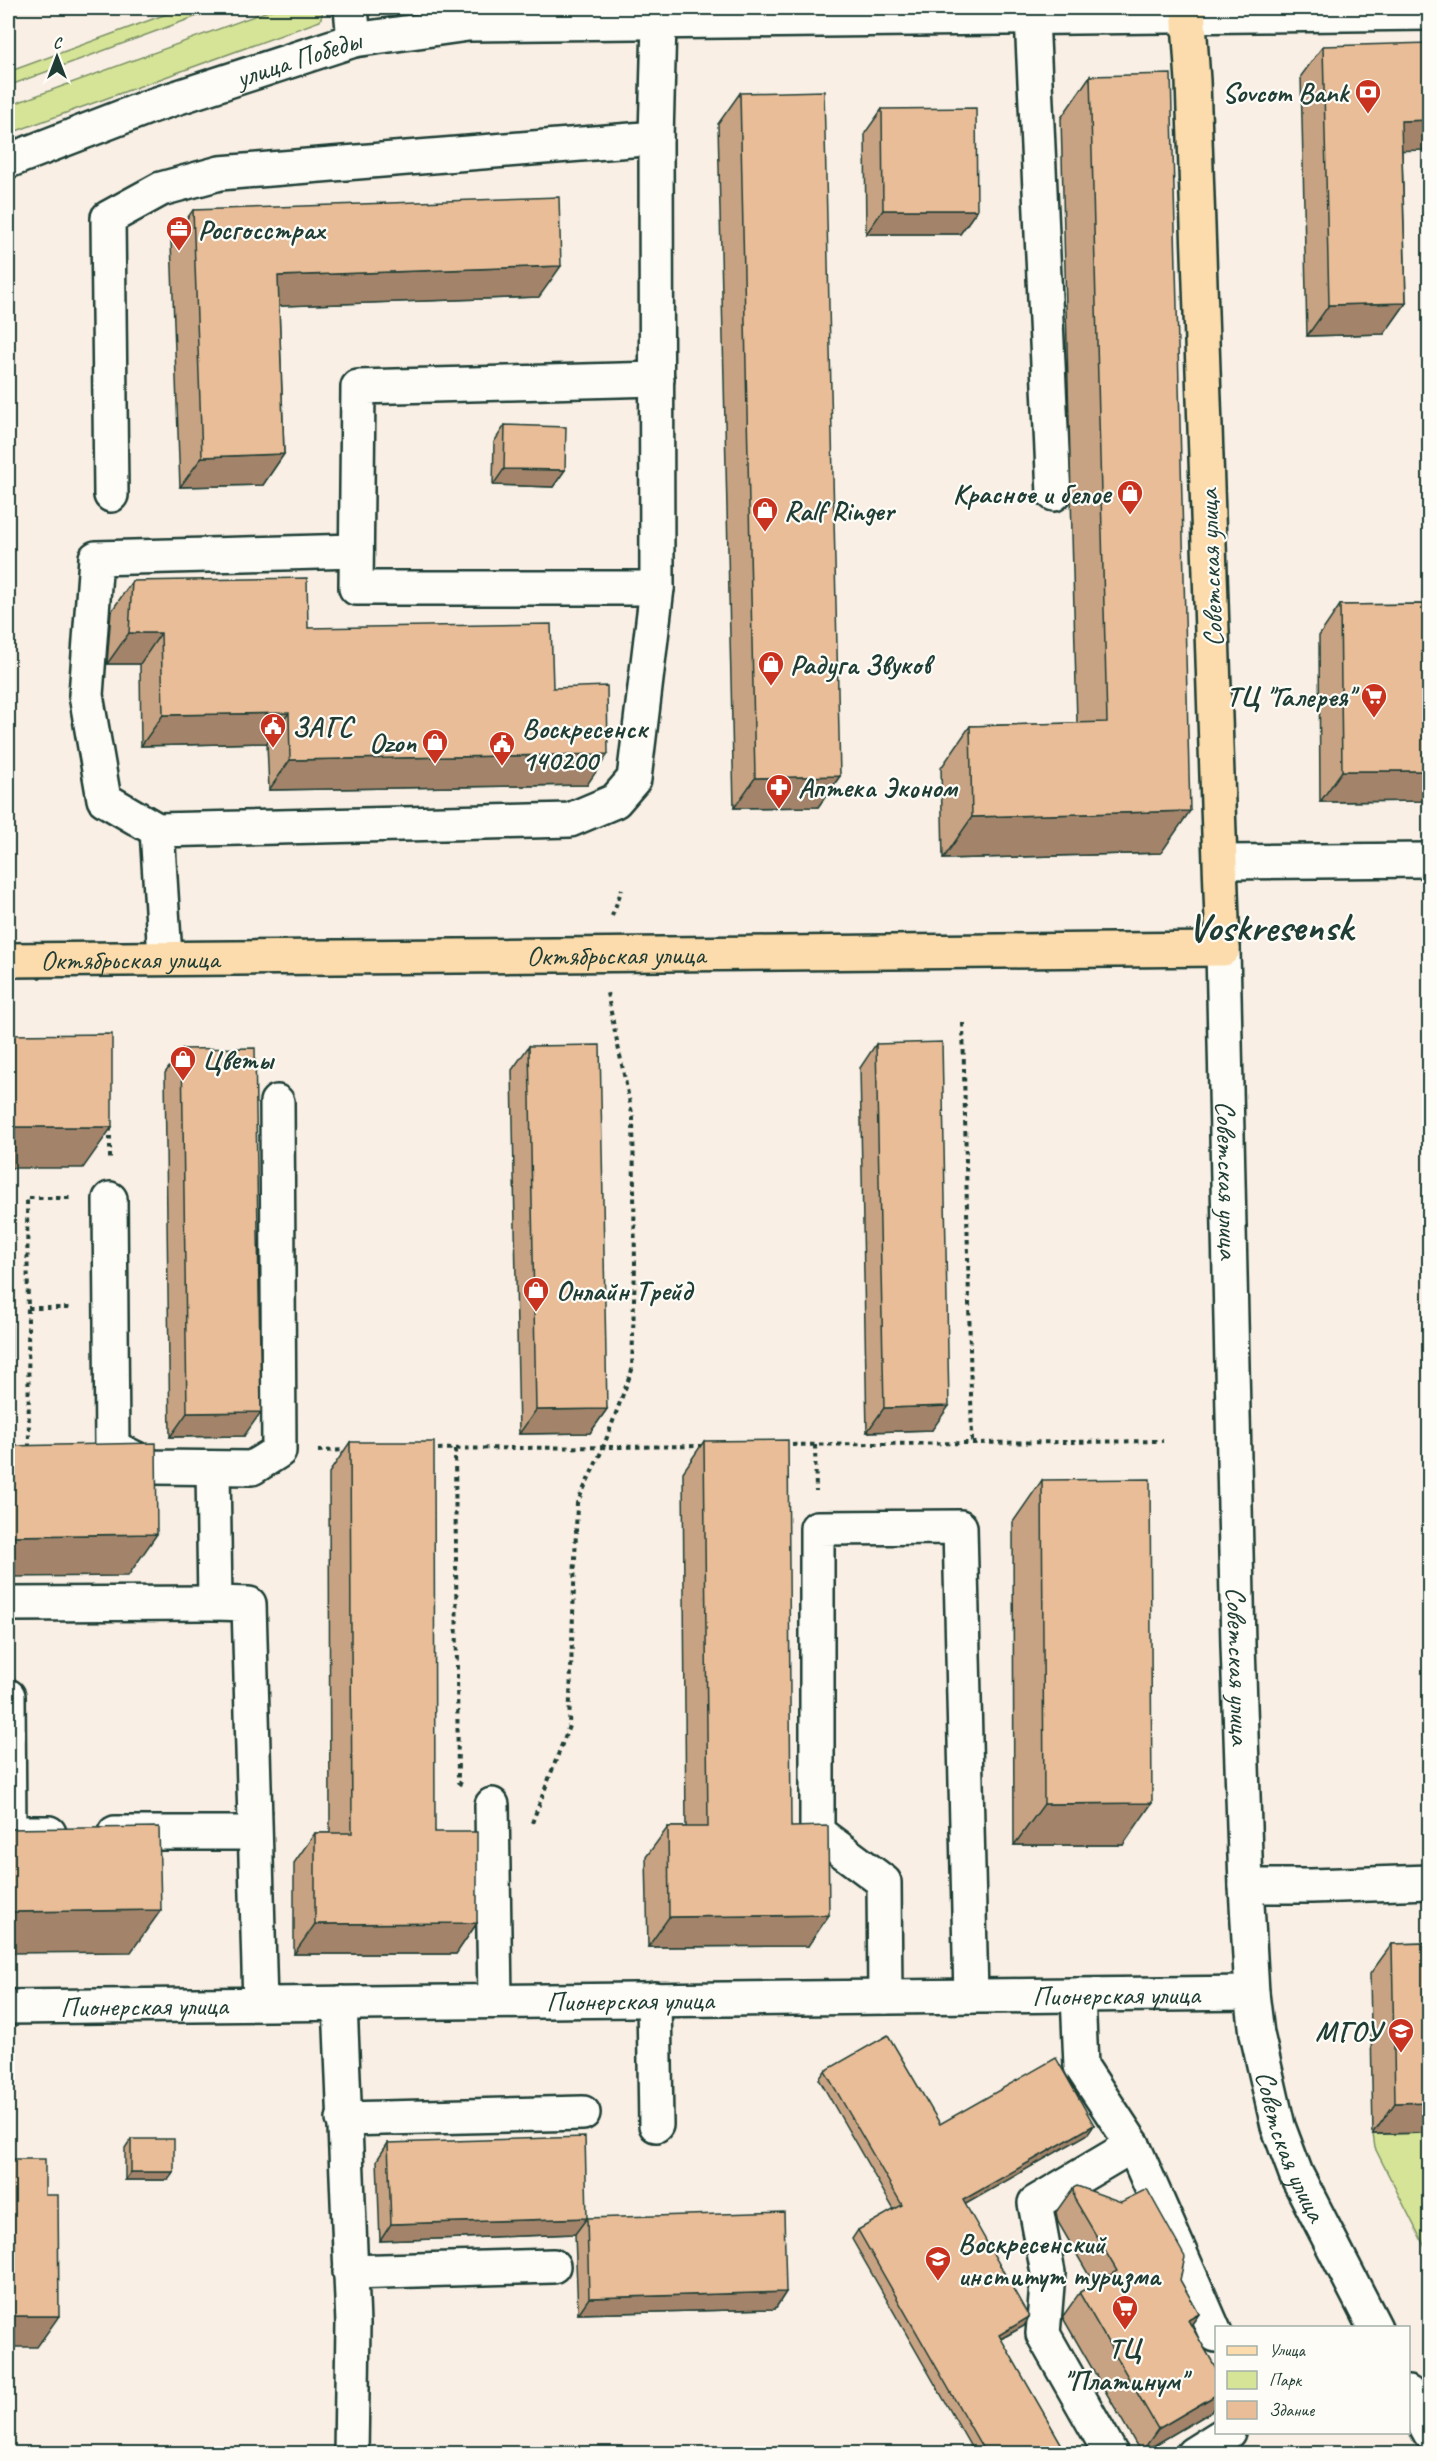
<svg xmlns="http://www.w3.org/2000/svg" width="1437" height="2461" viewBox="0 0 1437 2461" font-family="Caveat,sans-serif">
<rect width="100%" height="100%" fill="#f9efe4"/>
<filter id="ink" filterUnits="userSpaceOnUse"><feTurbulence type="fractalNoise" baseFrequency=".0167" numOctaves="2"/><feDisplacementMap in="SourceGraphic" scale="12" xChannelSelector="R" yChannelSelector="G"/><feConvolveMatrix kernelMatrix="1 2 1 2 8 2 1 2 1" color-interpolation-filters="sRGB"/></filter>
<g filter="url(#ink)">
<g fill="#d6e497" stroke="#7a9066" stroke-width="1.5">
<polygon points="183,8 219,8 8,86 8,72"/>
<polygon points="276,8 324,8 320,21 8,134 8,106"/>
<polygon points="1429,2133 1429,2255 1375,2148 1373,2134"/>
</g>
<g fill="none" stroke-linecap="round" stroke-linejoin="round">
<g stroke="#1f3d34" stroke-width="38">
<g id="minor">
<polyline points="351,8 354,40"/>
<polyline points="1032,17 1054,494"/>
<path id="s1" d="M8,161l140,-54 206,-67 114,-16 962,-11"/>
<polyline points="657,379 358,387 356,588 657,588"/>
<polyline points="111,495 108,218 161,189 220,173 656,138"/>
<polyline points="356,551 96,558 86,695 104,799 157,830 570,820 615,801 634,779 657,588 656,138 659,22"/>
<polyline points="157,830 165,957"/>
<polyline points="1221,862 1430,860"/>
<path id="s2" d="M1223,949l15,696 8,241 6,107 5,41 21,92 18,48 79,154"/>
<polyline points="110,1199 112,1447 153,1467 252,1468 279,1451 277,1102"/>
<polyline points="213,1468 215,1603 249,1604 260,2004"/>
<polyline points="8,1604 215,1603"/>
<polyline points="8,1696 9,1833 49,1833"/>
<polyline points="492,1805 495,2001"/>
<polyline points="115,1833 254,1833"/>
<polyline points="1246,1886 1311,1886 1430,1882"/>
<polyline points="1078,1995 1081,2066 1133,2145 1216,2335"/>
<polyline points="885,1997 884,1882 817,1832 817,1528 960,1527 971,1996"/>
<polyline points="654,1999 656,2125"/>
<polyline points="340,2003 353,2324 351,2454"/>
<path id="s3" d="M8,2007l1244,-14"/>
<polyline points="343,2119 583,2113"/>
<polyline points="350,2272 553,2266"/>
<polyline points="1408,2393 1430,2433"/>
<polyline points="1111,2454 1043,2334 1048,2273 1035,2203 1133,2145"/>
<polyline points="1193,2454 1228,2432"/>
</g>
</g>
<g stroke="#1f3d34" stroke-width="38">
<g id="major">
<path id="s4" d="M8,960l1215,-11 -30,-868 -5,-73"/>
</g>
</g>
<g stroke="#1f3d34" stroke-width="4" stroke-dasharray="4.5 4.5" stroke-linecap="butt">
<polyline points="612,916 622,889"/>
<polyline points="963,1023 972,1442"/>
<polyline points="110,1127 110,1162"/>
<polyline points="28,1308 72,1308"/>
<polyline points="783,1445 1163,1441"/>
<polyline points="815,1445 816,1491"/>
<polyline points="29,1448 27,1198 74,1198"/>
<polyline points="429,1449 703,1446"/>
<polyline points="455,1449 458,1782 462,1785"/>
<polyline points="318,1451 349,1450"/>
<polyline points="532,1823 569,1726 577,1503 603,1448 632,1370 635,1265 633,1118 607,993"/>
</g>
<use href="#minor" stroke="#fdfcf7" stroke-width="33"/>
<use href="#major" stroke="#fcdcac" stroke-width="33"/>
</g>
<g fill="#c8a383" stroke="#1f3d34" stroke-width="1.5">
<polygon points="1323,46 1402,151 1406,303 1384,334 1307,336 1301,76"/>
<polygon points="1090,76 1161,853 943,859 941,768 970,726 1077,723 1061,118"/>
<polygon points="740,93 840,776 818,807 734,808 718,124"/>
<polygon points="882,109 977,210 960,234 866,234 865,133"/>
<polygon points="193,210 539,297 279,306 284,454 263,485 180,487 171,241"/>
<polygon points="505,425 565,470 553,487 493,485 494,442"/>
<polygon points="132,581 308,628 553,688 587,785 269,790 267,743 141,746 140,664 107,664 111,612"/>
<polygon points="1430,604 1430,801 1320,802 1319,636 1340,605"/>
<polygon points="876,1044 932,1430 867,1432 860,1068"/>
<polygon points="529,1046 607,1409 590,1433 519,1434 512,1070"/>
<polygon points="182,1049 244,1436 170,1437 165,1073"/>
<polygon points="704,1441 791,1827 808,1946 648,1947 646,1857 668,1827 686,1827 683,1472"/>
<polygon points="350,1442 435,1832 477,1923 456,1954 294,1954 294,1863 315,1833 330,1833 329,1473"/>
<polygon points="1042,1480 1123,1845 1014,1845 1013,1522"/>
<polygon points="1430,1943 1430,2133 1373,2134 1370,1974 1392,1944"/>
<polygon points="825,2071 940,2124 1094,2125 1088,2134 965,2204 1024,2326 1001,2339 1067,2454 975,2454 852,2239 858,2230 894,2210 819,2079"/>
<polygon points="131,2139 168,2180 125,2180 125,2148"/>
<polygon points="388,2143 587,2218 786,2292 775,2309 578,2314 575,2234 380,2241 377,2160"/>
<polygon points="1073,2188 1180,2280 1199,2314 1191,2325 1211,2412 1141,2453 1063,2318 1063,2316 1080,2292 1094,2284 1058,2222 1056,2212"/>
</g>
<g fill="#a3846a" stroke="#1f3d34" stroke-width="1.5">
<polygon points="1430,120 1430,150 1379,151 1401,121"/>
<polygon points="883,210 977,210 960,234 866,234"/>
<polygon points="561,266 539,297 256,307 278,276"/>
<polygon points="1406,303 1384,334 1307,336 1329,305"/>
<polygon points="284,454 263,485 180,487 202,457"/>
<polygon points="504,469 565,470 553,487 493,485"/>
<polygon points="129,633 161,633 140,664 107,664"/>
<polygon points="289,713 267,743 141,746 163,715"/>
<polygon points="608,754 587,785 269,790 290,760"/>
<polygon points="1342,771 1430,771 1430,801 1320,802"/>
<polygon points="840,776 818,807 734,808 755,778"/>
<polygon points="1190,811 1161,853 943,859 972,817"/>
<polygon points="10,1127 112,1127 83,1168 8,1168"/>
<polygon points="949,1406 932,1430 867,1432 884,1408"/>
<polygon points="607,1409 590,1433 519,1434 536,1410"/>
<polygon points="261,1412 244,1436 170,1437 187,1413"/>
<polygon points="157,1534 128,1576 8,1577 8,1536"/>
<polygon points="1152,1803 1123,1845 1014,1845 1044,1804"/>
<polygon points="161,1910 131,1952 8,1953 8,1912"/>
<polygon points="829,1915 808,1946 648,1947 669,1917"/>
<polygon points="477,1923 456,1954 294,1954 315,1924"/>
<polygon points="1430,2102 1430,2133 1373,2134 1395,2103"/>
<polygon points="1094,2125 1088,2134 957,2209 963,2200"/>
<polygon points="131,2172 174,2172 168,2180 125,2180"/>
<polygon points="587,2218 575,2234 380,2241 391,2224"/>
<polygon points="786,2292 775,2309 578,2314 589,2298"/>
<polygon points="1199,2314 1182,2338 1188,2320"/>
<polygon points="8,2316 59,2316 37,2347 8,2347"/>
<polygon points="1029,2317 1024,2326 993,2343 999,2335"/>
<polygon points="1216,2395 1216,2404 1211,2412 1141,2453 1158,2429"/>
</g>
<g fill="#e9bd98" stroke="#1f3d34" stroke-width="1.5">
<polygon points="1430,43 1430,120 1401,121 1406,303 1329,305 1323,46"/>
<polygon points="1171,74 1190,811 972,817 970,726 1107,722 1090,76"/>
<polygon points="824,91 840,776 755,778 740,93"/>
<polygon points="976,108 977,210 883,210 882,109"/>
<polygon points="559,197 561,266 278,276 284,454 202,457 193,210"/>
<polygon points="505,425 566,427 565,470 504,469"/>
<polygon points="307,578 308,628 551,624 553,688 607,686 608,754 290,760 289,713 163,715 161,633 129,633 132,581"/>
<polygon points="1430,604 1430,771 1342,771 1340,605"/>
<polygon points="112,1034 112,1127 10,1127 11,1368 8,1368 8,1035"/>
<polygon points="942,1042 949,1406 884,1408 876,1044"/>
<polygon points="600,1045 607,1409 536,1410 529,1046"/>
<polygon points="255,1048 261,1412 187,1413 182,1049"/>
<polygon points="788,1440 791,1827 828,1826 829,1915 669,1917 668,1827 708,1827 704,1441"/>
<polygon points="350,1442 434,1442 435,1832 477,1832 477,1923 315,1924 315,1833 352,1833"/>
<polygon points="156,1443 157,1534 8,1536 8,1446"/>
<polygon points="1150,1479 1152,1803 1044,1804 1042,1480"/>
<polygon points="159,1827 161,1910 8,1912 8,1829"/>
<polygon points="1430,1943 1430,2102 1395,2103 1392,1944"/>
<polygon points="888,2035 940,2124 1056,2058 1094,2125 963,2200 1029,2317 999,2335 1067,2454 986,2454 858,2230 902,2205 825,2071"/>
<polygon points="585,2137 587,2218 391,2224 388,2143"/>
<rect x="131" y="2139" width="43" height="33"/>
<polygon points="8,2159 45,2159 45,2195 58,2195 59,2316 8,2316"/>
<polygon points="1077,2186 1121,2202 1147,2189 1185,2257 1180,2280 1199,2314 1188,2320 1216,2368 1216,2395 1158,2429 1080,2294 1080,2292 1117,2271 1074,2198 1073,2188"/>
<polygon points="784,2212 786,2292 589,2298 587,2218"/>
</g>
</g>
<defs>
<g id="bank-pin" transform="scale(1.35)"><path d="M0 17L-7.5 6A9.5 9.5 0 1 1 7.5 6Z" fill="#c8321e" stroke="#fdfcf7"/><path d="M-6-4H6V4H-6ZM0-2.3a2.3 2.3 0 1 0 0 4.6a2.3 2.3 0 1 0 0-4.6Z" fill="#fff"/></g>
<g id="office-pin" transform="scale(1.35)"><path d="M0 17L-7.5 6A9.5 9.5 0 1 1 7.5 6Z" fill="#c8321e" stroke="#fdfcf7"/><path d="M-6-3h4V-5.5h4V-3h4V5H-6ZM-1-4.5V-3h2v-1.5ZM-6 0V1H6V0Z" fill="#fff"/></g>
<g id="shop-pin" transform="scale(1.35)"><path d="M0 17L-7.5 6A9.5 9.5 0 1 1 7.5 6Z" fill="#c8321e" stroke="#fdfcf7"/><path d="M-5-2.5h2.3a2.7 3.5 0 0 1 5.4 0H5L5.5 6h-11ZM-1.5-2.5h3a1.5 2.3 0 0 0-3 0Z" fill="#fff"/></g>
<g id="supermarket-pin" transform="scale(1.35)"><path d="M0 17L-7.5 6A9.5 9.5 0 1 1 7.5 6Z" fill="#c8321e" stroke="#fdfcf7"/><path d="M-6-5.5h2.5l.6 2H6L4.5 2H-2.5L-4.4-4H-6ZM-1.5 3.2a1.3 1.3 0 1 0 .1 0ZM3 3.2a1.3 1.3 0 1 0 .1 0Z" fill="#fff"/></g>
<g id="civic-pin" transform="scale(1.35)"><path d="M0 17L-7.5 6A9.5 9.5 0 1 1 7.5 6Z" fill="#c8321e" stroke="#fdfcf7"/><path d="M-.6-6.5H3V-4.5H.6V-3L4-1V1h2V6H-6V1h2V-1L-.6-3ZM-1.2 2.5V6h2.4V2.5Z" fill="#fff"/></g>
<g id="pharmacy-pin" transform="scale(1.35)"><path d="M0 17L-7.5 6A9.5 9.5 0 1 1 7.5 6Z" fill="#c8321e" stroke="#fdfcf7"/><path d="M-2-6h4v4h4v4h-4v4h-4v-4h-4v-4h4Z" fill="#fff"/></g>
<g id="university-pin" transform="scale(1.35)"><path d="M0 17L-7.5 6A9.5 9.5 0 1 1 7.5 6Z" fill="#c8321e" stroke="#fdfcf7"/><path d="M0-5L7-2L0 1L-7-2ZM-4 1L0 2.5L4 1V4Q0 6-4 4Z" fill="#fff"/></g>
</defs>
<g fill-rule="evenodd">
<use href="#bank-pin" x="1368" y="92"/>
<use href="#office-pin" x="179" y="229"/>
<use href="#shop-pin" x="1130" y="493"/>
<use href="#shop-pin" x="765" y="510"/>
<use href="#shop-pin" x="771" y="664"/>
<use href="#supermarket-pin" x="1374" y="696"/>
<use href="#civic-pin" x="273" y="726"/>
<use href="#shop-pin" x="435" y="742"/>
<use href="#civic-pin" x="502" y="744"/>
<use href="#pharmacy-pin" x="779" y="787"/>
<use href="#shop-pin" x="183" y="1059"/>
<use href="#shop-pin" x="536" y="1290"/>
<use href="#university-pin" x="1401" y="2031"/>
<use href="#university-pin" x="938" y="2259"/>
<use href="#supermarket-pin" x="1125" y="2308"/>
</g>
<g text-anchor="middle" stroke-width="4.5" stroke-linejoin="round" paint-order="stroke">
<g font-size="28" fill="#1f3d34" stroke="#fdfcf7">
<text dy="10" stroke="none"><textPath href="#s1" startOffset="308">улица Победы</textPath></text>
<text transform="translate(1210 568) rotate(-92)" y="10">Советская улица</text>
<text dy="10" stroke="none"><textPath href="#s4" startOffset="608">Октябрьская улица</textPath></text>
<text dy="10" stroke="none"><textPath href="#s4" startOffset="122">Октябрьская улица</textPath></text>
<text dy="10" stroke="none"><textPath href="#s2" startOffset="231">Советская улица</textPath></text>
<text dy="10" stroke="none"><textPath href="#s2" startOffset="717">Советская улица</textPath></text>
<text dy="10" stroke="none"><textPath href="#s3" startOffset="1108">Пионерская улица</textPath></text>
<text dy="10" stroke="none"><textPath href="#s3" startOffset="622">Пионерская улица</textPath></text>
<text dy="10" stroke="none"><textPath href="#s3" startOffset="136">Пионерская улица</textPath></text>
<text dy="10" stroke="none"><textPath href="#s2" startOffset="1203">Советская улица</textPath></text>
</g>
<g font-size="28" font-weight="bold" fill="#1f3d34" stroke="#fdfcf7" text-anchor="start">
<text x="1348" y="102" text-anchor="end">Sovcom Bank</text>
<text x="198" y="239">Росгосстрах</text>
<text x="1110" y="503" text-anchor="end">Красное и белое</text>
<text x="784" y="520">Ralf Ringer</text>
<text x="790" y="674">Радуга Звуков</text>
<text x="1354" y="706" text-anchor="end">ТЦ "Галерея"</text>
<text x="292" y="736">ЗАГС</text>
<text x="522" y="738">Воскресенск<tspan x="522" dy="32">140200</tspan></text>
<text x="416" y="752" text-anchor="end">Ozon</text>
<text x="798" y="797">Аптека Эконом</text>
<text x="202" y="1069">Цветы</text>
<text x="556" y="1300">Онлайн Трейд</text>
<text x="1382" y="2041" text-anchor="end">МГОУ</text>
<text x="958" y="2253">Воскресенский<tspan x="958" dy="32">институт туризма</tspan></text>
<text x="1125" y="2358" text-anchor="middle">ТЦ<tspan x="1125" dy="32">"Платинум"</tspan></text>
</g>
<g font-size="40" font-weight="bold" fill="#1f3d34" stroke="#fdfcf7">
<text x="1270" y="940">Voskresensk</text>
</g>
</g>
<rect width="1437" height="2461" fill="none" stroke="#fdfcf7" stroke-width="30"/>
<rect x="15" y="15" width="1407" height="2431" fill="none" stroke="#1f3d34" stroke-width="2" filter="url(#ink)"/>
<rect x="1215" y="2326" width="195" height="108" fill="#fdfcf7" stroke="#a4b0a9" stroke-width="1.5"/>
<rect x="1227" y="2346" width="30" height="9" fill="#fcdcac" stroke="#a4b0a9" stroke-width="1.5"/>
<text x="1269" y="2356" font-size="18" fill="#1f3d34">Улица</text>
<rect x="1227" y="2371" width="30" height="18" fill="#d6e497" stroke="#a4b0a9" stroke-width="1.5"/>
<text x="1269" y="2386" font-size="18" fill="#1f3d34">Парк</text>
<rect x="1227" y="2401" width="30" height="18" fill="#e9bd98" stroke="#a4b0a9" stroke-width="1.5"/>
<text x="1269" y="2416" font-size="18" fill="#1f3d34">Здание</text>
<g transform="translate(57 57)" stroke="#fdfcf7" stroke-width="4.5" paint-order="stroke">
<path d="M0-4.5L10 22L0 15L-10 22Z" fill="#1f3d34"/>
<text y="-9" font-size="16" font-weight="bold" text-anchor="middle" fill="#1f3d34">С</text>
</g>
</svg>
